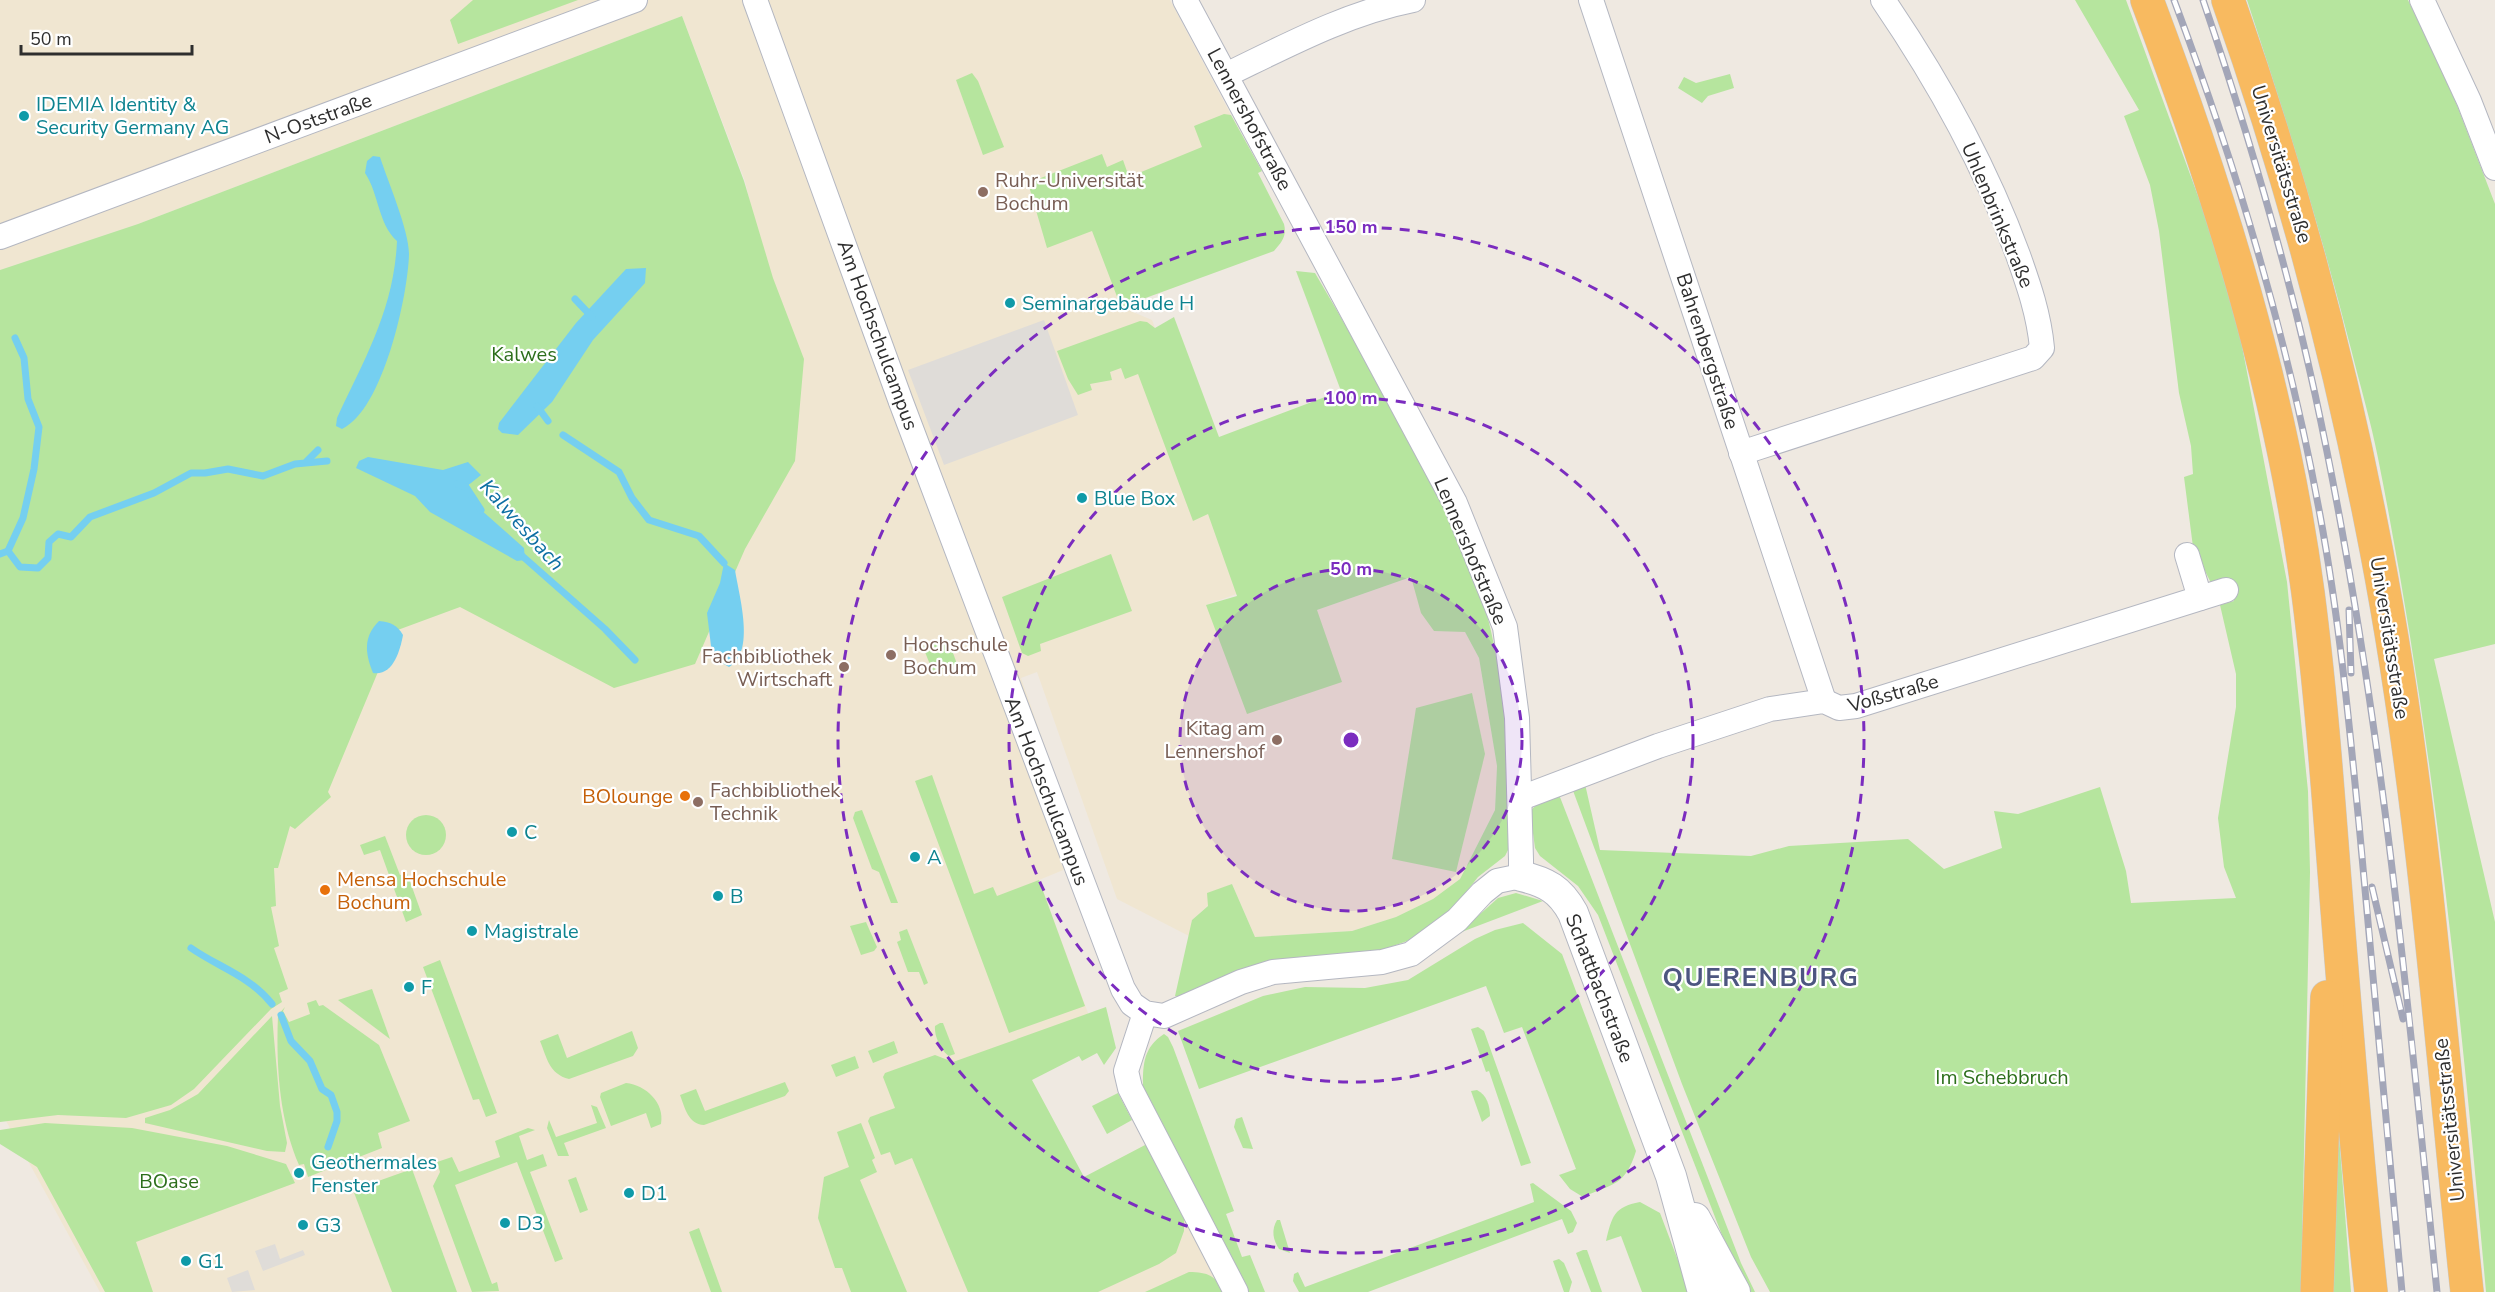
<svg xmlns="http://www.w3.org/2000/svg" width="2495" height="1292" viewBox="0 0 2495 1292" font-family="'Nunito Sans',sans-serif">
<rect width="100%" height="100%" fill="#efe9e1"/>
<polygon fill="#f0e6d1" points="0,0 1170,0 1231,115 1121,307 1152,320 1253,588 1206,605 1317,610 1440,567 1465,632 1479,658 1497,766 1495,810 1460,879 1433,899 1396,917 1352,931 1255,937 1232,884 1192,920 1189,936 1117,899 1037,672 1021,678 1085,861 1039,880 1088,1013 1091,1041 892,1084 974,1237 1147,1144 1226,1292 100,1292 0,1110 214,722 797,406 745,181 682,16 138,224 0,270"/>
<g fill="#b6e59e">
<polygon points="473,0 578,0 458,44 450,20"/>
<polygon points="2075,0 2126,0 2230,283 2287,582 2308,791 2310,872 2301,1292 1770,1292 1751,1257 1682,1084 1572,788 1585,784 1600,850 1751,856 1789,846 1908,839 1944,869 2002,848 1994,811 2018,814 2100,787 2126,871 2131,903 2236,898 2224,867 2218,818 2236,707 2236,674 2220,605 2234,601 2227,579 2211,583 2193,547 2184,477 2193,474 2191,446 2179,393 2159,231 2150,185 2124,116 2139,110"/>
<path d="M2247,0h161l40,82 47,122v440l-61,15 61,263v370h-9c-25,-279 -53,-559 -108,-834 -7,-36 -18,-73 -27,-109 -30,-118 -66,-234 -104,-349z"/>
<polygon points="682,16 744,181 773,278 804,359 795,461 745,549 695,664 614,688 460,607 395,631 328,792 331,797 295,829 290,826 278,868 274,868 276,906 271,907 279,946 274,948 288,989 279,993 282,1002 271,1009 194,1089 171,1105 126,1118 58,1115 0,1122 0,270 138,224"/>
<polygon points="972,73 978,81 1004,147 983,155 956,80"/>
<polygon points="1730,74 1734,88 1708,96 1702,103 1678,88 1684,77 1696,83"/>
<path d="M1224,114l7,1 31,56 -4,2 26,51c3,12 -2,18 -10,27l-153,56 -29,-76 -45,17 -19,-65 74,-29 5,13 16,-7 6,17 73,-30 -8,-21z"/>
<path d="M1296,271l19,2c31,52 60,105 90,158 33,62 71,131 86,200 16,71 17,141 20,213l-6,12 -27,21 -25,32 -43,31 -31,11 -81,6 -35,7 -80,33 -8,-1 17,-76 16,-14 -1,-13 25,-9 23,53 97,-6 44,-14 37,-18 27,-20 35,-69 2,-44 -18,-108 -14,-26 -31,-1 -13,-18 -10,-36 -94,33 25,72 -95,32 -41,-109 31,-9 -29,-82 -15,7 -55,-147 -13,5 -4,-11 -11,4 2,8 -22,4 2,6 -14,5 -10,-16 -11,-28 83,-30 7,1 8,6 19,-11 45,120 122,-46z"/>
<polygon points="1111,554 1132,611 1040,644 1041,651 1028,656 1022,653 1002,597"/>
<polygon points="948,639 957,664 933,672 923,647"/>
<polygon points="1472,693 1485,754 1456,872 1392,859 1416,708"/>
<polygon points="932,775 974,894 993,887 997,896 1039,880 1085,1006 1009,1033 915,781"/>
<polygon points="1558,792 1741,1263 1755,1292 1748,1292 1734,1266 1598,915 1578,886 1540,856 1535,848 1530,811 1543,799"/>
<polygon points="862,810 898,903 891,903 879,872 872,869 853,818 855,812"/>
<circle cx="426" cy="835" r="20"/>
<polygon points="385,836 400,875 407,873 422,915 406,922 380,850 364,855 360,845"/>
<polygon points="1516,893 1543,901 1459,933 1498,898"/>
<polygon points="866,922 877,947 874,951 861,955 850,926"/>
<path d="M1523,923l39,31 74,197c-11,35 -22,32 -53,46l-13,-8 -11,-14 17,-6 -54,-142 -18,6 -18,-47 -287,103 -21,-58 85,-35 42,-9 60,1 43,-8 67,-41 20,-9z"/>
<polygon points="907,929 928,983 924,985 919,972 908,972 897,942 901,940 899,932"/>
<polygon points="440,960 497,1113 486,1117 479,1099 473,1100 423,967"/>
<polygon points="372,989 390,1039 338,1000"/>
<path d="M316,1000l3,6 4,-1 56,40 31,76 -32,12 4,15 -74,29 -4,-13 -5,1c-20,-46 -23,-100 -21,-150l7,-8 -2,4 6,11 21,-8 -3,-11z"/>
<polygon points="1106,1007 1116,1048 1104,1065 1097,1053 1082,1061 1079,1056 1032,1080 1084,1177 1147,1144 1184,1214 1184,1231 1176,1253 1159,1264 1098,1292 968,1292 912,1158 895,1165 890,1152 881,1155 868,1121 870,1117 895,1108 883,1077 885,1073 935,1055 953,1062"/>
<polygon points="272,1016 280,1106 287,1143 285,1152 267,1151 145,1123 145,1118 170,1110 198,1094"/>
<path d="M940,1023h3l12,31 -6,2c-8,-5 -15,-20 -14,-30z"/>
<polygon points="1478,1027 1484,1031 1531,1163 1521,1166 1489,1071 1486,1072 1471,1029"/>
<path d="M632,1031l6,17 -5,8 -64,23c-20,-5 -22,-21 -29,-38l18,-7 9,24z"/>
<polygon points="2331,1031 2351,1292 2324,1292"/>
<path d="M1164,1034l4,3 5,10 61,164 -8,3 16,43 8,-2 15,37h-19l-103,-202c0,-23 -1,-42 21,-56z"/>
<polygon points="894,1041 898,1053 873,1063 868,1051"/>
<polygon points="855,1056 859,1068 836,1077 831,1065"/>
<path d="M785,1082l4,9 -4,5 -81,29c-16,-1 -19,-17 -24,-30l16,-6 9,22z"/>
<path d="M626,1083c20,2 39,20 35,41l-10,4 -5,-15 -35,13 -11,-29 1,-4z"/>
<path d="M1477,1090c10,5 13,16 13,26l-8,6 -11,-31z"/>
<polygon points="1118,1093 1132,1120 1107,1134 1092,1106"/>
<polygon points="591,1105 597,1107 606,1128 564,1143 569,1156 558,1156 547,1128 549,1120 556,1137 597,1123"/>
<polygon points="1242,1117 1253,1149 1243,1148 1234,1127 1236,1119"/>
<polygon points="45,1123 132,1128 227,1146 286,1164 295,1183 136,1242 153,1292 105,1292 37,1167 0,1144 0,1130"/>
<polygon points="861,1123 875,1158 872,1160 877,1172 860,1180 907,1292 851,1292 842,1268 835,1268 818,1218 824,1177 849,1167 837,1132"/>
<polygon points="528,1128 535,1130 519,1136 527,1160 543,1154 547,1166 530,1172 563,1259 555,1262 517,1162 455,1185 492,1284 497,1282 499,1291 472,1292 433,1186 440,1172 437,1162 452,1157 459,1172 500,1157 495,1141"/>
<polygon points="412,1169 457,1292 392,1292 353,1190"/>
<polygon points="576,1177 588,1210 580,1213 568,1180"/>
<polygon points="1533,1183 1571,1211 1577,1223 1573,1232 1568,1234 1562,1219 1368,1292 1299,1292 1293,1281 1294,1274 1298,1272 1305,1287 1534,1202 1530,1184"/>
<path d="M1640,1202l20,11 30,79h-48l-21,-56 -15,5c6,-25 8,-34 34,-39z"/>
<path d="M1277,1220h3l10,33 -11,-4c-6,-9 -8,-19 -2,-29z"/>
<polygon points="699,1228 722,1292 711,1292 689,1232"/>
<polygon points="1583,1250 1587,1250 1602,1292 1591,1292 1576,1253"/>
<polygon points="1559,1259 1564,1263 1572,1282 1569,1292 1564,1292 1553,1261"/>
<path d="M1189,1272c19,0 27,4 35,20h-79z"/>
</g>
<g fill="#dfdcd8">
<polygon points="1044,320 1078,415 944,465 908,370"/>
<polygon points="275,1244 280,1259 303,1250 305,1255 263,1271 255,1251"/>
<polygon points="248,1270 255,1290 232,1292 227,1278"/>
</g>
<g fill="#75cff0">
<path d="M373,156l7,1c8,25 29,73 29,97 -1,42 -26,156 -67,175l-6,-3 1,-8c28,-60 57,-109 60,-177 -19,-17 -18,-47 -32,-68l2,-12z"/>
<polygon points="646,268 645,283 593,340 552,402 518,435 502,433 498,429 499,423 576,323 626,269"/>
<polygon points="368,457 443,470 468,462 481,475 466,487 480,509 524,548 525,560 517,561 430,512 415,496 356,468 359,461"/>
<path d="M724,563l11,7c4,26 21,82 -6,97l-12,-7 -6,-14 -4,-33 13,-30z"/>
<path d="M379,621c12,1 18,4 24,14 -3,16 -10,41 -30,38 -8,-20 -10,-36 6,-52z"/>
</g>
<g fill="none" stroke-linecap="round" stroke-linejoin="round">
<g stroke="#75cff0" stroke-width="7">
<polyline points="575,299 592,317"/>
<polyline points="537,406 548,421"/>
<polyline points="563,435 619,472 632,498 649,520 699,536 724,563"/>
<polyline points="307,461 318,450"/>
<polyline points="457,484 466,487 481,510"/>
<polyline points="8,551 23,518 34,469 39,427 28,399 24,358 15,338"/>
<polyline points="0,554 8,551 20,567 38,568 48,558 49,542 58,534 71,537 90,517 154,493 191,473 205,473 228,469 263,476 295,464 327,461"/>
<polyline points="520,554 605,629 635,660"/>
<path d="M191,948c27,19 59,28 81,56"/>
<polyline points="281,1015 291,1041 310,1061 322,1089 331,1095 337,1112 337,1121 328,1147"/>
</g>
<g stroke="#b4b7c1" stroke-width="26">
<g id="minor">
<polyline points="755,0 901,402 1123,989 1132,1004 1145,1013 1164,1016 1241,982 1273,972 1382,962 1411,954 1457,920 1482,893 1497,881 1521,876 1521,860 1517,718 1505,627 1455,503 1185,0"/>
<polyline points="1591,0 1824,701"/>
<polyline points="2422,0 2469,101 2495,168"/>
<path d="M1226,75c60,-29 121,-62 187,-75"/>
<polyline points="0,237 635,0"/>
<path d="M1741,453l292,-95 9,-10c-3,-33 -13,-62 -24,-93 -33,-90 -81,-176 -135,-255"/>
<polyline points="2187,555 2200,598"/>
<polyline points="1521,798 1658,746 1770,709 1824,701 1839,708 1856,706 2226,590"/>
<polyline points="1145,1013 1126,1071 1130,1088 1236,1292"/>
</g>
</g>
<g stroke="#b4b7c1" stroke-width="32">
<g id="tertiary">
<path d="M1521,876c25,6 39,13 52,37l98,263 32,116"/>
<polyline points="1695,1218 1735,1292"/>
</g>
</g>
<g stroke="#c9c9c9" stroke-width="34">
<g id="trunk">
<path d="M2147,0c72,191 134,389 161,593 12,92 19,185 26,277 11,141 22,282 37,422"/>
<path d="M2228,0c61,171 108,345 143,523 51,253 69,513 96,769"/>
<polyline points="2317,1292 2327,997"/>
</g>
</g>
<use href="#minor" stroke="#fff" stroke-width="24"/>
<use href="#tertiary" stroke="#fff" stroke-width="30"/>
<use href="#trunk" stroke="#f8ba60" stroke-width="33"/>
<g stroke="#a3a6b8" stroke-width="7">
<g id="rail">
<path d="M2174,0c63,168 114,339 146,515 19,102 29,206 39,309 15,156 28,312 43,468"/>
<path d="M2203,0c44,129 83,261 112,394 64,296 92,597 122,898"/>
<polyline points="2349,610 2351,673"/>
<polyline points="2372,887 2403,1019"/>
</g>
</g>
<use href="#rail" stroke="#fff" stroke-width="4.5" stroke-dasharray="14" stroke-linecap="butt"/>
</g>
<circle cx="1351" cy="740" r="171" fill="#7b2cbf" fill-opacity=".12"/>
<g fill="none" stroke="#7b2cbf" stroke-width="3" stroke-dasharray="10 8">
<circle cx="1351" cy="740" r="171"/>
<circle cx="1351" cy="740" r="342"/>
<circle cx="1351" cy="740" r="513"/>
</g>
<g fill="#0f9aa8" stroke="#fff" stroke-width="2">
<circle cx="24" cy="116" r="6"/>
<circle cx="1010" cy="303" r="6"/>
<circle cx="1082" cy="498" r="6"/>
<circle cx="512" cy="832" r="6"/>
<circle cx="915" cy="857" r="6"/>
<circle cx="718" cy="896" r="6"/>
<circle cx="472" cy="931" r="6"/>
<circle cx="409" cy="987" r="6"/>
<circle cx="299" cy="1173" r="6"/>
<circle cx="629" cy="1193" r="6"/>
<circle cx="505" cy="1223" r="6"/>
<circle cx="303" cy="1225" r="6"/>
<circle cx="186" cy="1261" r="6"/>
</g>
<g fill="#8d6e63" stroke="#fff" stroke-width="2">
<circle cx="983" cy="192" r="6"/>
<circle cx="891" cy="655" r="6"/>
<circle cx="844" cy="667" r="6"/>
<circle cx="1277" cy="740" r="6"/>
<circle cx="698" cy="802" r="6"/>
</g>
<g fill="#e8710a" stroke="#fff" stroke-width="2">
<circle cx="685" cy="796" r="6"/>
<circle cx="325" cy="890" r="6"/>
</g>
<g text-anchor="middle" stroke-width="4.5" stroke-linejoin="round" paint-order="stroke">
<g font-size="20" fill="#0d838f" stroke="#fff" text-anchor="start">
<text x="36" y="111">IDEMIA Identity &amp;<tspan x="36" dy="23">Security Germany AG</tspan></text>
<text x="1022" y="310">Seminargebäude H</text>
<text x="1094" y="505">Blue Box</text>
<text x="524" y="839">C</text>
<text x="927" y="864">A</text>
<text x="730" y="903">B</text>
<text x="484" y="938">Magistrale</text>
<text x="421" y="994">F</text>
<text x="311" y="1169">Geothermales<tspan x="311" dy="23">Fenster</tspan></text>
<text x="641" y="1200">D1</text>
<text x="517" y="1230">D3</text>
<text x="315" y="1232">G3</text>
<text x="198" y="1268">G1</text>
</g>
<g font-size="20" fill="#2e2e2e" stroke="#fff">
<text transform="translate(318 118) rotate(-20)" y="7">N-Oststraße</text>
<text transform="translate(1250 119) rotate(62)" y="7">Lennershofstraße</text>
<text transform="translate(2282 164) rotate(73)" y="7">Universitätsstraße</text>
<text transform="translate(1998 215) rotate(67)" y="7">Uhlenbrinkstraße</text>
<text transform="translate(878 335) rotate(70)" y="7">Am Hochschulcampus</text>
<text transform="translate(1708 351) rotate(72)" y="7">Bahrenbergstraße</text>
<text transform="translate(1471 551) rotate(67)" y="7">Lennershofstraße</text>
<text transform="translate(2390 638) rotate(81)" y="7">Universitätsstraße</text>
<text transform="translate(1893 693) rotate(-16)" y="7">Voßstraße</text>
<text transform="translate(1047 791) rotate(69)" y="7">Am Hochschulcampus</text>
<text transform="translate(1600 988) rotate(69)" y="7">Schattbachstraße</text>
<text transform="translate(2449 1120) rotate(-96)" y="7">Universitätsstraße</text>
</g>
<g font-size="20" fill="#785e54" stroke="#fff" text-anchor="start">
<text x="995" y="187">Ruhr-Universität<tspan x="995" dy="23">Bochum</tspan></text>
<text x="903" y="651">Hochschule<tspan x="903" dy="23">Bochum</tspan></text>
<text x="832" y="663" text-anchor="end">Fachbibliothek<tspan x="832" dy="23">Wirtschaft</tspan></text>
<text x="1265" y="735" text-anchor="end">Kitag am<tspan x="1265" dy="23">Lennershof</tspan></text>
<text x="710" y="797">Fachbibliothek<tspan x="710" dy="23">Technik</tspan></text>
</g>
<g font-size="20" fill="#2c6e1b" stroke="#fff">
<text x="524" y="361">Kalwes</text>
<text x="2002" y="1084">Im Schebbruch</text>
<text x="169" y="1188">BOase</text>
</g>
<g font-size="20" fill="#c56008" stroke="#fff" text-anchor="end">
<text x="673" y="803">BOlounge</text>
<text x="337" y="886" text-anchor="start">Mensa Hochschule<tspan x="337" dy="23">Bochum</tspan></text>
</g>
<g font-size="21" font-style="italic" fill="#0d6fa3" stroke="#fff">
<text transform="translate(522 525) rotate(48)" y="7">Kalwesbach</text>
</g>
<g font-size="26" font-weight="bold" letter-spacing="1.5" fill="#4d5680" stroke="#fff">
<text x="1761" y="986">QUERENBURG</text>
</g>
</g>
<circle cx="1351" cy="740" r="9" fill="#7b2cbf" stroke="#fff" stroke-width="3"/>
<g font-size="18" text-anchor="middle" font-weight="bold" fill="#7b2cbf" stroke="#fff" stroke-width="4.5" stroke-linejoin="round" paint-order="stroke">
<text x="1351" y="233">150 m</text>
<text x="1351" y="404">100 m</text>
<text x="1351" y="575">50 m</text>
</g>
<path d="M21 45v9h171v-9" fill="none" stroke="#2e2e2e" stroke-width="3"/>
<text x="30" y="45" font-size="18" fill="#2e2e2e" stroke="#ffffff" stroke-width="4.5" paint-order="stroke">50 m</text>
</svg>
